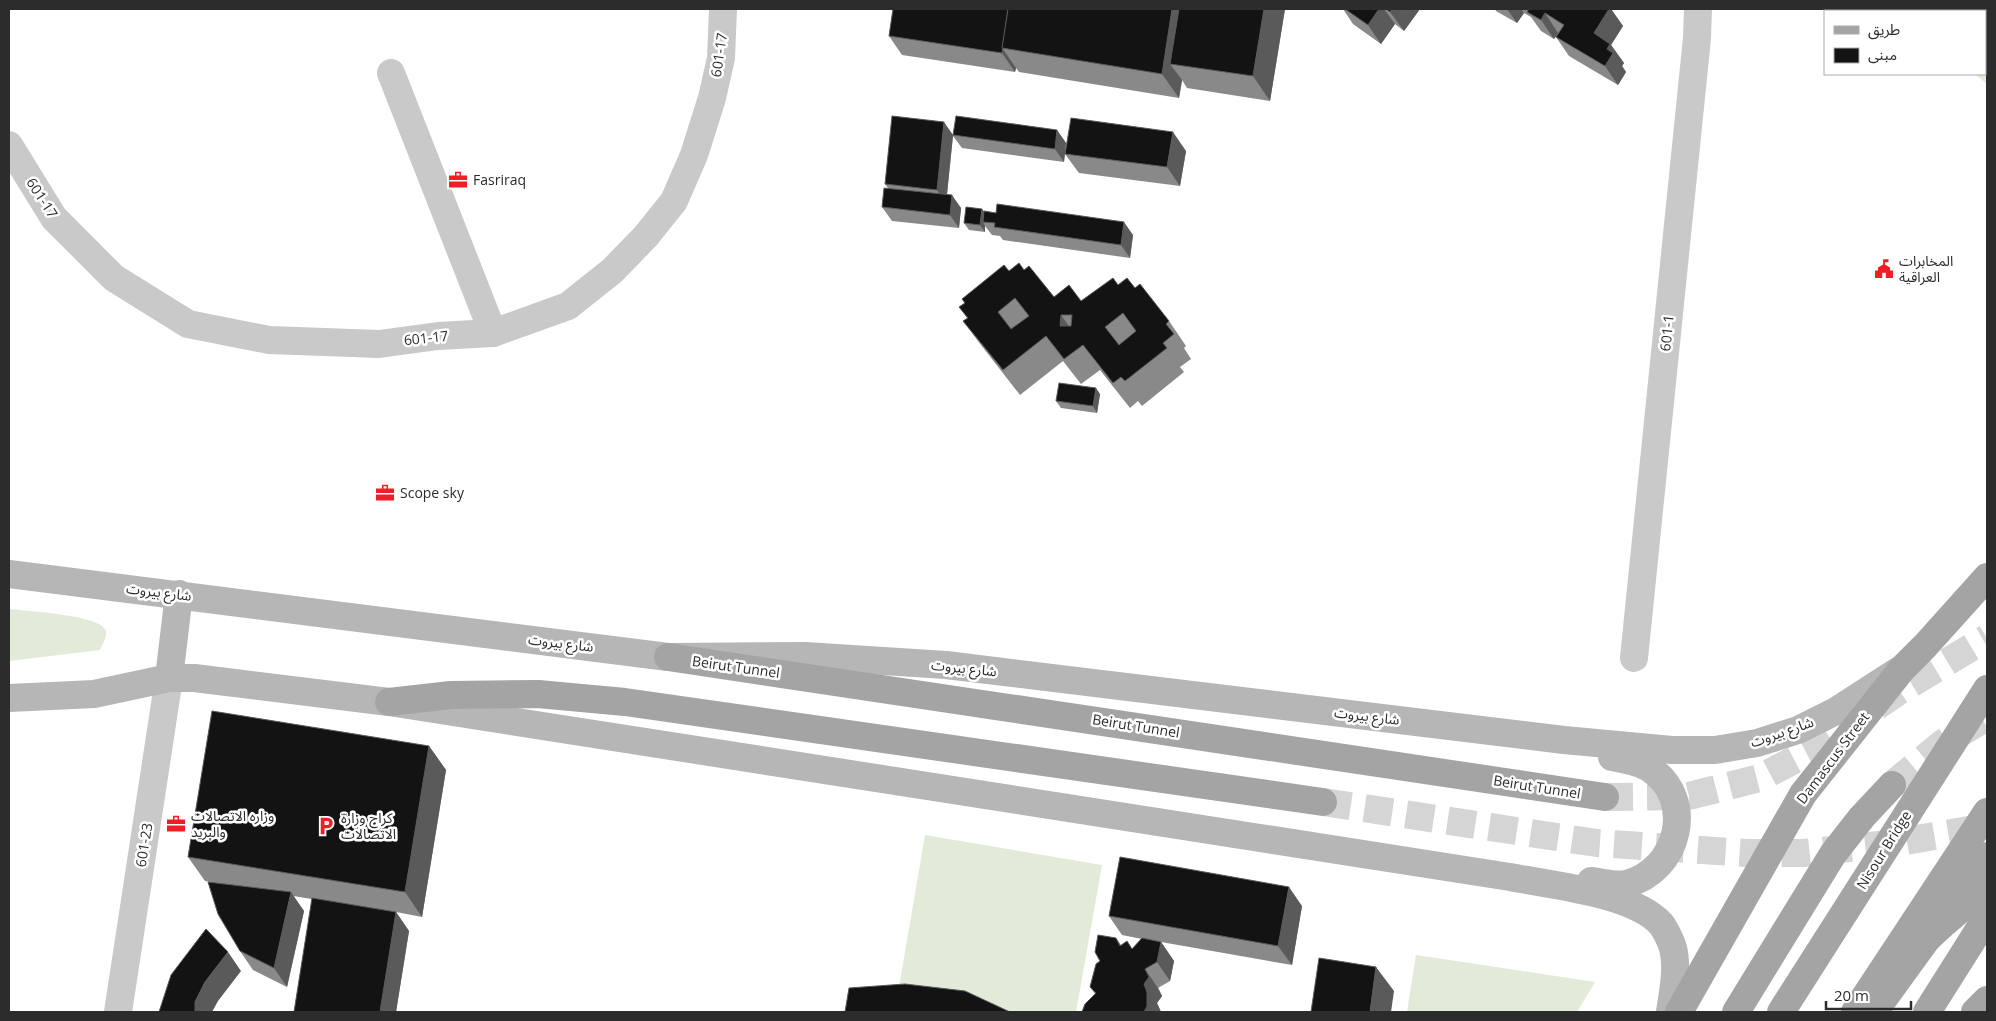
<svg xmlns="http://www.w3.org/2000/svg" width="1996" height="1021" viewBox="0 0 1996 1021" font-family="'Open Sans','Noto Sans Arabic',sans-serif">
<rect width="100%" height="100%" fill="#fff"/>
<g fill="#e1ebd7">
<polygon points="1897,9 1987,9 1987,84 1975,74 1985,74 1985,11 1900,11"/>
<path d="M9,609c17,2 93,6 97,22 1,6 -3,13 -6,19l-91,11z"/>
<polygon points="925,835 1102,865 1076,1012 1010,1012 898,993"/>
<polygon points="1416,955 1595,982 1577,1012 1407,1012"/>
</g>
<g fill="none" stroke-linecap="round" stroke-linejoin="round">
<g stroke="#d5d5d5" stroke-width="28" stroke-dasharray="28 14" stroke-linecap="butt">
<polyline points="1892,785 1943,743 1987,717"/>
<polyline points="1605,797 1689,796 1760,778 1811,751 1902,689 1987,638"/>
<polyline points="1323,802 1597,843 1746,853 1803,853 1887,844 1987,827"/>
</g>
<g stroke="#c9c9c9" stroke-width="28">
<polyline points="391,73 493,333"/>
<polyline points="9,145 54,218 114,278 188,324 269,340 379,344 438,336 493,333 568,306 612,271 646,236 674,201 694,155 712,98 721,58 723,9"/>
<polyline points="1634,658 1697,38 1698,9"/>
<polyline points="118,1012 169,678"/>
</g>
<g stroke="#b6b6b6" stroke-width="28">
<polyline points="9,574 668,657 805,656 946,665 1564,740 1672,750 1715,750 1757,743 1798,730 1836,711 1898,671"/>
<polyline points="169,678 179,594"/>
<path d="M9,698l85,-4 75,-16h25l195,24 1121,175c41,8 123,16 151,47 4,5 10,17 12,24 5,20 0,44 -3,64"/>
<path d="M1591,881c10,1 24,5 35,3 53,-13 71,-85 23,-116 -11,-7 -25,-9 -37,-11"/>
</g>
<g stroke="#a4a4a4" stroke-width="28">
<polyline points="668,657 1605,797"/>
<polyline points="389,702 451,695 538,694 625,702 1323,802"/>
<polyline points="1679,1012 1803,794 1902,669 1925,646 1987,577"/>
<polyline points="1736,1012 1833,854 1862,817 1892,785"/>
<polyline points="1874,1012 1987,856"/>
<polyline points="1927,1012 1987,917"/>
<polyline points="1975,1012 1987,1000"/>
</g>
<g stroke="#a4a4a4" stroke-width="28">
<path d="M1902,964c26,-28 54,-53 85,-75"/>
<polyline points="1781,1012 1987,689"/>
<polyline points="1855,1012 1987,812"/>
</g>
</g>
<g fill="#898989">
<polygon points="893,9 1285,9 1270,101 1187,88 1182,80 1179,98 1019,72 1016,68 1015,72 902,55 889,36"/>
<polygon points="1343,9 1420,9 1404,31 1395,24 1381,44 1353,24"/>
<polygon points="1495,9 1611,9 1623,26 1611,45 1624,63 1622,66 1626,72 1618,85 1569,56 1556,37 1559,33 1554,39 1541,31 1531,17 1524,13 1517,23 1496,11"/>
<polygon points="1057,130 1066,143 1064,162 962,148 953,136 947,195 961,208 959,228 892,221 882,207 888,188 885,184 953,134"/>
<polygon points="1186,151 1180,186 1079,173 1065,154"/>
<polygon points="982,209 984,212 1133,235 1130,258 1003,240 1000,236 992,235 985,226 985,232 969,230 964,223"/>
<polygon points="1024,270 1054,297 1081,301 1118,285 1135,288 1169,321 1186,346 1184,348 1191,359 1180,367 1184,372 1142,406 1138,401 1130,408 1100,370 1081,384 1063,361 1020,395 981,345 963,321 967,318 959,307 1009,271"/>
<polygon points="1100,394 1097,413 1061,408 1056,401"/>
<polygon points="429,746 446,770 422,917 396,912 409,931 396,1012 294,1012 312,899 293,896 304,911 287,987 253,970 240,951 218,884 205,881 188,857"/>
<polygon points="1302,906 1292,965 1161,942 1174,961 1170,981 1158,988 1162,996 1157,1003 1161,1012 1095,994 1090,987 1100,961 1116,938 1121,945 1132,949 1142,939 1122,935 1109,916"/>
</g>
<g fill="#5a5a5a">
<polygon points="1172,9 1193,9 1170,64 1182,80 1179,98 1162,74"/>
<polygon points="1264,9 1285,9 1270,101 1253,76"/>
<polygon points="1379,9 1384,9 1395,24 1381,44 1368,25"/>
<polygon points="1392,9 1420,9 1404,31 1390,12"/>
<polygon points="1507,9 1521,9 1524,13 1517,23"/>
<polygon points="1609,9 1611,9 1623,26 1611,45 1624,63 1622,66 1626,72 1618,85 1605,66 1594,33"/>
<polygon points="1545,13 1558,33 1554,39 1541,20"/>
<polygon points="1003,49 1016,68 1015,72 1002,53"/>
<polygon points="944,122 953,135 946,203 937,190"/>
<polygon points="1057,130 1066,143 1064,162 1055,149"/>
<polygon points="1173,132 1186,151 1180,186 1167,167"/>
<polygon points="952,195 961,208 959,228 950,215"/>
<polygon points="982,209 987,215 983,222 985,226 985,232 980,225"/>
<polygon points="1124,222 1133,235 1130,258 1121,245"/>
<polygon points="1061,315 1078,339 1077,350 1060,326"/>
<polygon points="1096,388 1100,394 1097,413 1093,406"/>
<polygon points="429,746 446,770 422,917 405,892"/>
<polygon points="1289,887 1302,906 1292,965 1278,946"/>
<polygon points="291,892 304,911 287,987 274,968"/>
<polygon points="396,912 409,931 396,1012 380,1012"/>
<polygon points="1161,942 1174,961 1170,981 1157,962"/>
<polygon points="228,952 241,971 218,1001 212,1012 195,1012 195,1002 205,982"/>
<polygon points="1376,967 1394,991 1391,1012 1370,1012"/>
<polygon points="1145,969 1158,988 1162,996 1157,1003 1161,1012 1144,1012 1144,984"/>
</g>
<g fill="#131313" stroke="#5a5a5a" fill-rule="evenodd">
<polygon points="893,9 1008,9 1002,53 889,36"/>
<polygon points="1008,9 1172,9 1162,74 1002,48"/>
<polygon points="1179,9 1264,9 1253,76 1170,64"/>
<polygon points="1345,9 1379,9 1368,25"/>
<polygon points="1386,9 1392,9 1390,12"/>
<polygon points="1529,9 1609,9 1594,33 1610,44 1607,49 1613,53 1605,66 1556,37 1564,25 1545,13 1541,20 1527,12"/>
<polygon points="892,116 944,122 937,190 885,184"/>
<polygon points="956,116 1057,130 1055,149 953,135"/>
<polygon points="1071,118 1173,132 1167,167 1065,154"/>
<polygon points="884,188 952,195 950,215 882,207"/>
<polygon points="997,204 1124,222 1121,245 994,227 995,223 983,222 984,211 996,213"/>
<polygon points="966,207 982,209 980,225 964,223"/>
<path d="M1019,263l5,7 5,-4 25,31 15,-12 12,16 32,-23 5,7 9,-7 8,10 5,-4 29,37 -3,3 8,10 -11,9 4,5 -42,33 -4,-4 -8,6 -30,-38 -19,14 -18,-23 -43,34 -40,-49 5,-3 -9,-11 6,-4 -3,-4 42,-34 5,6zM1015,298l14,18 -18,13 -13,-17zM1123,313l13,18 -17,14 -14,-18zM1061,315h11l-1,11h-11z"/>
<polygon points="1059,383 1096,388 1093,406 1056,401"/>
<polygon points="212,711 429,746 405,892 188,857"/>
<polygon points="1120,857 1289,887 1278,946 1109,916"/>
<polygon points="208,882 291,892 274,968 240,951 218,914"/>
<polygon points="312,898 396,912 380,1012 294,1012"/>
<polygon points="206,929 228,952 205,982 195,1002 195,1012 159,1012 171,975"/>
<polygon points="1098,935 1116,938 1120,946 1127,941 1132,949 1142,938 1161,942 1157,962 1145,969 1149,977 1144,984 1147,992 1147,1006 1144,1012 1082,1012 1085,1004 1096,993 1090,987 1096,964 1100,961 1095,952"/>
<polygon points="1319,958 1376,967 1370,1012 1311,1012"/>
<polygon points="905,984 965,991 1010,1012 845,1012 849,988"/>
</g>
<defs>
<g id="office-bare" transform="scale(1.5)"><path d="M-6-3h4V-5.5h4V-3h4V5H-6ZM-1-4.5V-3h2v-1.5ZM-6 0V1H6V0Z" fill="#f21e27" stroke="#fff" stroke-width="2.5" paint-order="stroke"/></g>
<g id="civic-bare" transform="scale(1.5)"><path d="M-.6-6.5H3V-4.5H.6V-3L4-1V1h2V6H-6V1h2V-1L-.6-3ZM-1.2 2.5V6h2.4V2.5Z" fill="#f21e27" stroke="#fff" stroke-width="2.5" paint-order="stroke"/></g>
<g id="parking-bare" transform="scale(1.5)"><path d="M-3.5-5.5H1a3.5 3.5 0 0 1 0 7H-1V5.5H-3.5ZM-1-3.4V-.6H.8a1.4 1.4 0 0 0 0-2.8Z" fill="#f21e27" stroke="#fff" stroke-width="2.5" paint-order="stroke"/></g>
</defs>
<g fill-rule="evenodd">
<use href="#office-bare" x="458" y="180"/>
<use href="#civic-bare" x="1884" y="269"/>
<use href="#office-bare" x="385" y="493"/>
<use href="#office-bare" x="176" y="824"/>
<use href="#parking-bare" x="326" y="826"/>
</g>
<g text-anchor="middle" stroke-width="5" stroke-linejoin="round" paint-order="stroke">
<g font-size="14" fill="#2c2c2c" stroke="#fff">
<text transform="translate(719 55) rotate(-82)" y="5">601-17</text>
<text transform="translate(42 198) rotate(57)" y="5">601-17</text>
<text transform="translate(1667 333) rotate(-84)" y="5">601-1</text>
<text transform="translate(426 338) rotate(-6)" y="5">601-17</text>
<text transform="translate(159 592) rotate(7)" y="5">شارع بيروت</text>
<text transform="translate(561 643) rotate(7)" y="5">شارع بيروت</text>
<text transform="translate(736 667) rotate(8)" y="5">Beirut Tunnel</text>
<text transform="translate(964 668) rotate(6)" y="5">شارع بيروت</text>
<text transform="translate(1367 716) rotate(7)" y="5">شارع بيروت</text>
<text transform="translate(1136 726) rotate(9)" y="5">Beirut Tunnel</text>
<text transform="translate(1782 732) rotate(-19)" y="5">شارع بيروت</text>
<text transform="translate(1833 758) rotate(-53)" y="5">Damascus Street</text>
<text transform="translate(1537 787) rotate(9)" y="5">Beirut Tunnel</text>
<text transform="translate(144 845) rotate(-81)" y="5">601-23</text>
<text transform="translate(1884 850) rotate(-58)" y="5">Nisour Bridge</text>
</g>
<g font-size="14" fill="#2c2c2c" stroke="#fff" text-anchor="start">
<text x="473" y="185">Fasriraq</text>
<text x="1899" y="266">المخابرات<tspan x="1899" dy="16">العراقية</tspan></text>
<text x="400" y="498">Scope sky</text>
<text x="191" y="821">وزاره الاتصالات<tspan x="191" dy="16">والبريد</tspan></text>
<text x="341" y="823">كراج وزارة<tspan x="341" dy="16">الاتصالات</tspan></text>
</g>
</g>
<rect width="1996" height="1021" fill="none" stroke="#2c2c2c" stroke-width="20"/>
<rect x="1824" y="10" width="162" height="65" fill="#ffffff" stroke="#ababab"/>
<rect x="1834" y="26" width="25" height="8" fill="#a4a4a4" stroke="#ababab"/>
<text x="1868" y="35" font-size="15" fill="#2c2c2c">طريق</text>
<rect x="1834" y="48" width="25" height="15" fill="#131313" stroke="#ababab"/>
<text x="1868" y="60" font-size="15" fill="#2c2c2c">مبنى</text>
<path d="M1826 1001v8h85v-8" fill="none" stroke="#2c2c2c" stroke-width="2.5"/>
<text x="1834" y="1001" font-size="15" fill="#2c2c2c" stroke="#ffffff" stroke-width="4" paint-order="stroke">20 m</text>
</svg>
